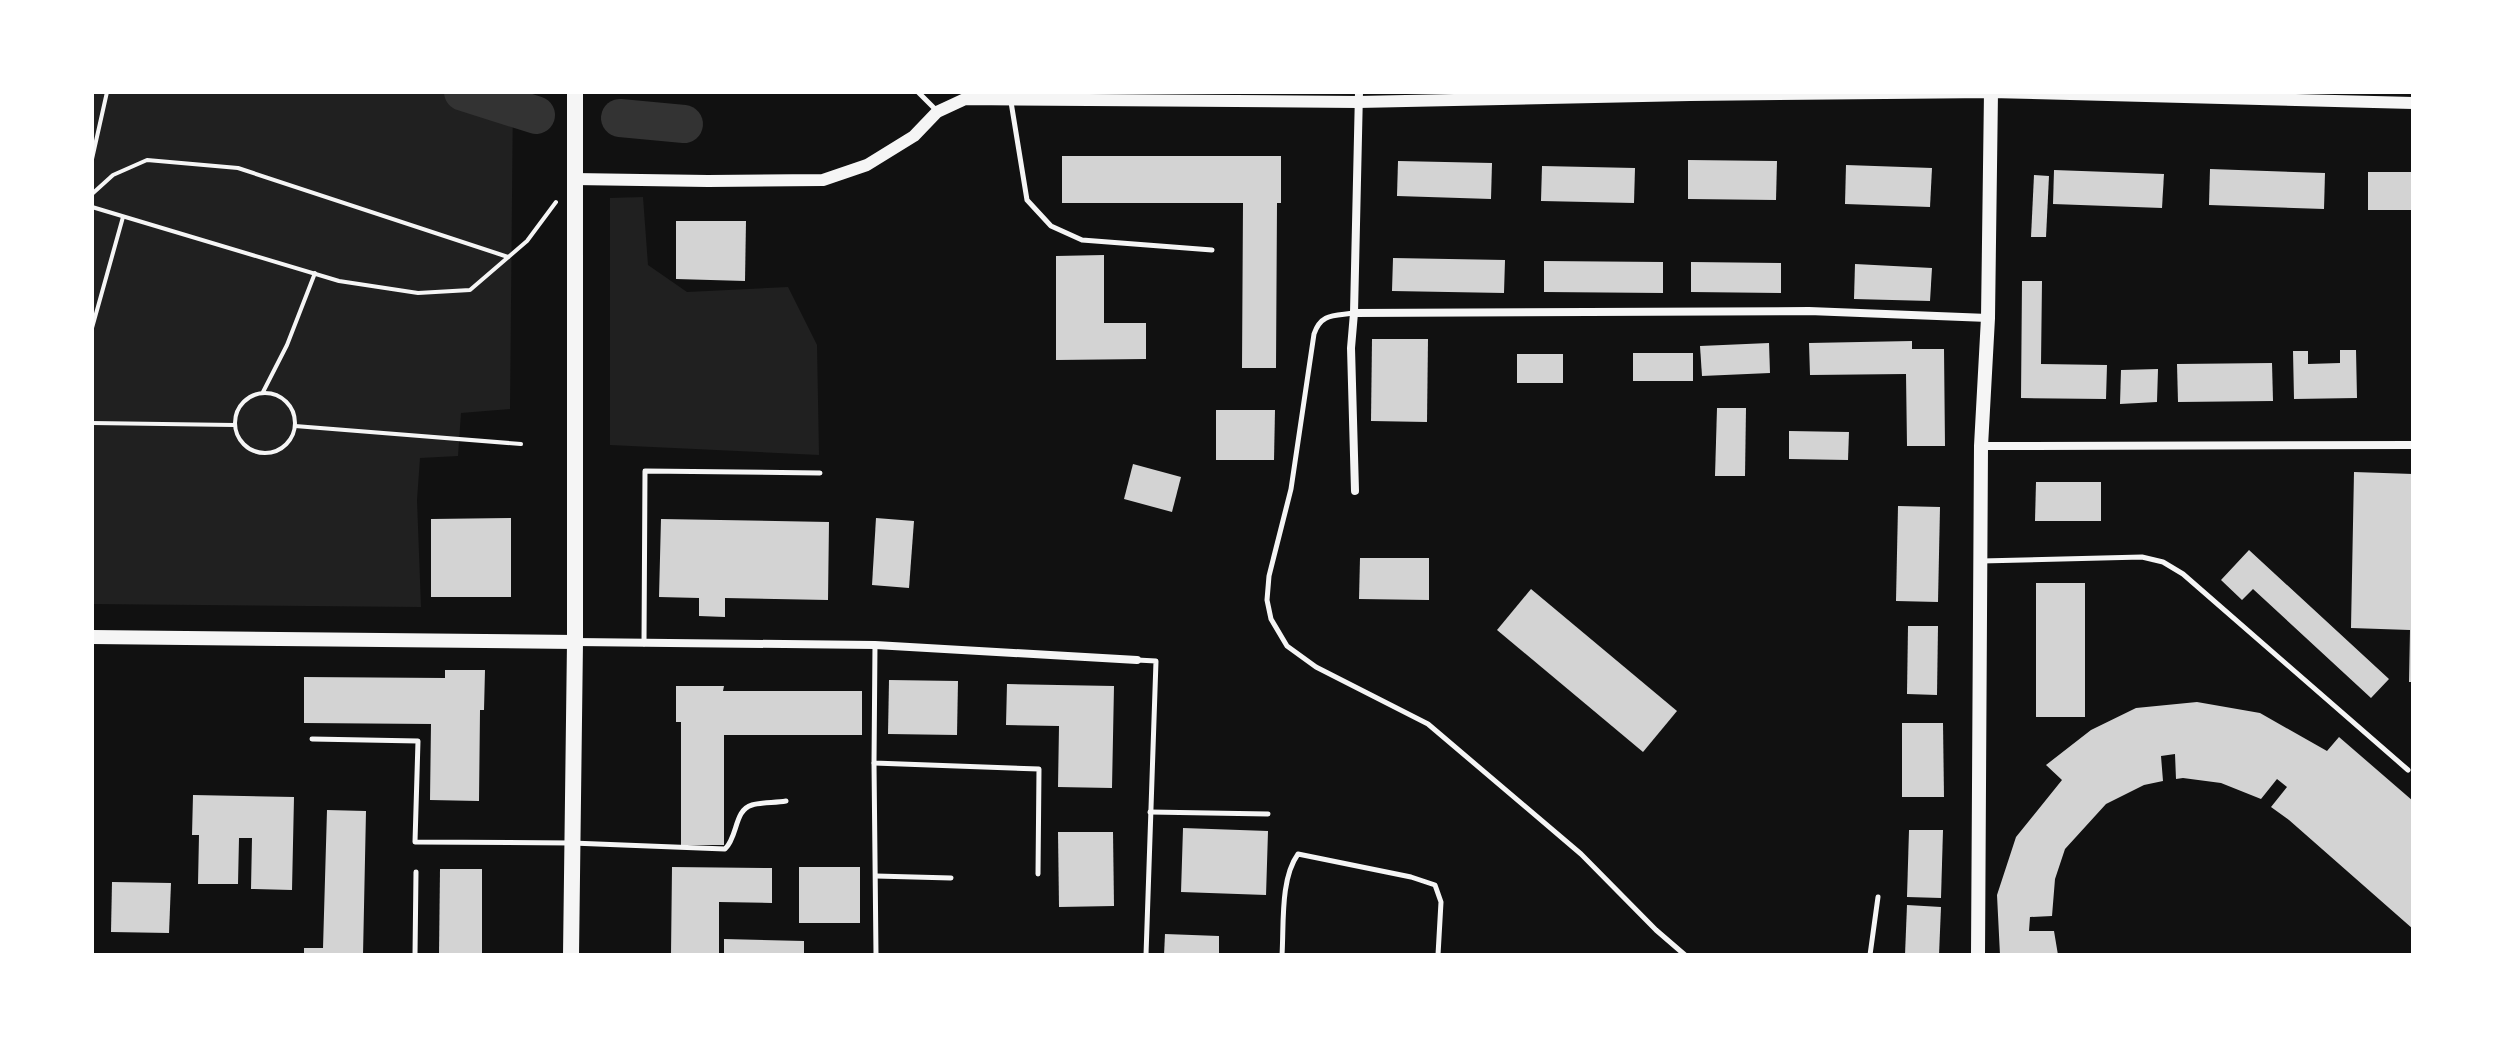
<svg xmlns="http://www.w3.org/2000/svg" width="2505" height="1047" viewBox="0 0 2505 1047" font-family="'Fira Sans',sans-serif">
<rect width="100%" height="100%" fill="#111"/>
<g fill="#202020">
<polygon points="92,92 513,92 510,409 461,413 458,456 420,458 417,500 421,607 92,604"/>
<polygon points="643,197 648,265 687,292 788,287 817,345 819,455 610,445 610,198"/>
</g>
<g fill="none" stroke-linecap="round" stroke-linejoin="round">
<g stroke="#333" stroke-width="38">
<polyline points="463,92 536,115"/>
<polyline points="620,118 684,124"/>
</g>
</g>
<g fill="#d3d3d3">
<polygon points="1062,156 1281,156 1281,203 1277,203 1276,368 1242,368 1243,203 1062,203"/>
<polygon points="1688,160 1777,161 1776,200 1688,199"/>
<polygon points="1398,161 1492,163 1491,199 1397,196"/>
<polygon points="1846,165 1932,168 1930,207 1845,204"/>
<polygon points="1542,166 1635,168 1634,203 1541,201"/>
<polygon points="2210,169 2325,173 2324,209 2209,205"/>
<polygon points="2054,170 2164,174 2162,208 2053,204"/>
<rect x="2368" y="172" width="45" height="38"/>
<polygon points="2034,175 2049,176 2046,237 2031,237"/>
<polygon points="676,221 746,221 745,281 676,279"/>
<polygon points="1104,255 1104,323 1146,323 1146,359 1056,360 1056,256"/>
<polygon points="1393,258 1505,260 1504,293 1392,291"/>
<polygon points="1544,261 1663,262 1663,293 1544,292"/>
<polygon points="1691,262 1781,263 1781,293 1691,292"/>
<polygon points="1855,264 1932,268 1930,301 1854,299"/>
<polygon points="2022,281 2042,281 2041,364 2107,365 2106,399 2021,398"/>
<polygon points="1372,339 1428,339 1427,422 1371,421"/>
<polygon points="1912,341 1912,349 1944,349 1945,446 1907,446 1906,374 1810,375 1809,343"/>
<polygon points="1769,343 1770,373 1702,376 1700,346"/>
<polygon points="2340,350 2356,350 2357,398 2294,399 2293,351 2308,351 2308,364 2340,363"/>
<rect x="1633" y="353" width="60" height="28"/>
<rect x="1517" y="354" width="46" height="29"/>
<polygon points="2272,363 2273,401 2178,402 2177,364"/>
<polygon points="2158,369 2157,402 2120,404 2121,370"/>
<polygon points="1717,408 1746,408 1745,476 1715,476"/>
<polygon points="1216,410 1275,410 1274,460 1216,460"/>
<polygon points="1789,431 1849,432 1848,460 1789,459"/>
<polygon points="1133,464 1181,477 1172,512 1124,499"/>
<polygon points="2354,472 2413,474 2413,682 2409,682 2410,630 2351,628"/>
<polygon points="2036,482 2101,482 2101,521 2035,521"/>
<polygon points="1898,506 1940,507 1938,602 1896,601"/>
<polygon points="511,518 511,597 431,597 431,519"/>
<polygon points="876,518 914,521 909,588 872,585"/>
<polygon points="661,519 829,522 828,600 725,598 725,617 699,616 699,598 659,597"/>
<polygon points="2249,550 2389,679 2371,698 2253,589 2242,600 2221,580"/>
<polygon points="1360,558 1429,558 1429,600 1359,599"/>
<rect x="2036" y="583" width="49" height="134"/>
<polygon points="1531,589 1677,711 1643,752 1497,630"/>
<polygon points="1908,626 1938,626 1937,695 1907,694"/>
<polygon points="445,670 485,670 484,710 480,710 479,801 430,800 431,724 304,723 304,677 445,678"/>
<polygon points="889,680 958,681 957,735 888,734"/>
<polygon points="1007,684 1114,686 1112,788 1058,787 1059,726 1006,725"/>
<polygon points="676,686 724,686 723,691 862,691 862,735 724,735 724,845 681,845 681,722 676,722"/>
<polygon points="2197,702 2260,713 2327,751 2339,737 2413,801 2413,929 2289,820 2271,807 2287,787 2277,779 2261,799 2221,783 2183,778 2176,779 2175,754 2161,756 2163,781 2144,785 2106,804 2065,849 2055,879 2052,916 2030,917 2029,931 2054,931 2058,955 2000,955 1997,895 2016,837 2062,780 2046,765 2091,730 2136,708"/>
<polygon points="1902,723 1943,723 1944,797 1902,797"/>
<polygon points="193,795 294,797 292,890 251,889 252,838 239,838 238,884 198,884 199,835 192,835"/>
<polygon points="327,810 366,811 363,955 304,955 304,948 323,948"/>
<polygon points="1183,828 1268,831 1266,895 1181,892"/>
<polygon points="1909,830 1943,830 1941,898 1907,897"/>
<polygon points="1058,832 1113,832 1114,906 1059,907"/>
<polygon points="672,867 772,868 772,903 719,902 719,955 671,955"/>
<rect x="799" y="867" width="61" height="56"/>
<polygon points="440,869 482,869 482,955 439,955"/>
<polygon points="112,882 171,883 169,933 111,932"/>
<polygon points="1907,905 1941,907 1939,955 1905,955"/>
<polygon points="1165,934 1219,936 1219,955 1164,955"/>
<polygon points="724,939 804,941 804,955 724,955"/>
</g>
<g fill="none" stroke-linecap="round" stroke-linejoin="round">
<g stroke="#f5f5f5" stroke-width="4">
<polyline points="92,159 107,92"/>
<polyline points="92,194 113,175 147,160 238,168 508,257"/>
<polyline points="92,207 339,281 418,293 470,290 527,241 556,202"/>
<polyline points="92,328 123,217"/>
<polyline points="263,392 287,345 315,273"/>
<circle cx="265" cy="423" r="30"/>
<polyline points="92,423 234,425"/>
<polyline points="295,426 521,444"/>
</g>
<g stroke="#f5f5f5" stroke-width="5">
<polyline points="918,92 937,111"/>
<polyline points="1011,102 1027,200 1051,226 1082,240 1212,250"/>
<path d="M1354,313c-20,3 -33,0 -40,21l-23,155 -22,87 -2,24 4,19 16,27 29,21 112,57 153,130 75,76 29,25"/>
<polyline points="1981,561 2142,557 2163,562 2183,574 2408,770"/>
<polyline points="644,644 645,471 820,473"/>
<polyline points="875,645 874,763 1039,769 1038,874"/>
<polyline points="1137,660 1156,661 1146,955"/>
<path d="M312,739l106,2 -3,101 157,1 153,6c13,-12 9,-39 27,-44 10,-3 23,-2 34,-4"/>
<polyline points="874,763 876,955"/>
<polyline points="1150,812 1268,814"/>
<polyline points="876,876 951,878"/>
<polyline points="415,955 416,872"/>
<path d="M1282,955c2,-30 -2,-76 16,-101l113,23 24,8 6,17 -3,53"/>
<polyline points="1870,955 1878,897"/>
</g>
<g stroke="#f5f5f5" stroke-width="8">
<polyline points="1354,313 1809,311 1988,318"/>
<polyline points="1981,446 2413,445"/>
<polyline points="1355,491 1351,348 1354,313 1359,92"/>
<polyline points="575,642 875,645 1137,660"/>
</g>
<polyline stroke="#f5f5f5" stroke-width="12" points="574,179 708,181 823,180 867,165 914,136 937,112 965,99 1358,102 1690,95 1991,92 2413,103"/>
<g stroke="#f5f5f5" stroke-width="14">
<polyline points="92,637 575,642"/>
<polyline points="1978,955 1981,446 1988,318 1991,92"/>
</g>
<polyline stroke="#f5f5f5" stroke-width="16" points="571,955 575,642 575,92"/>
</g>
<rect width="2505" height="1047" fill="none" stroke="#ffffff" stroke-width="188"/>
</svg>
